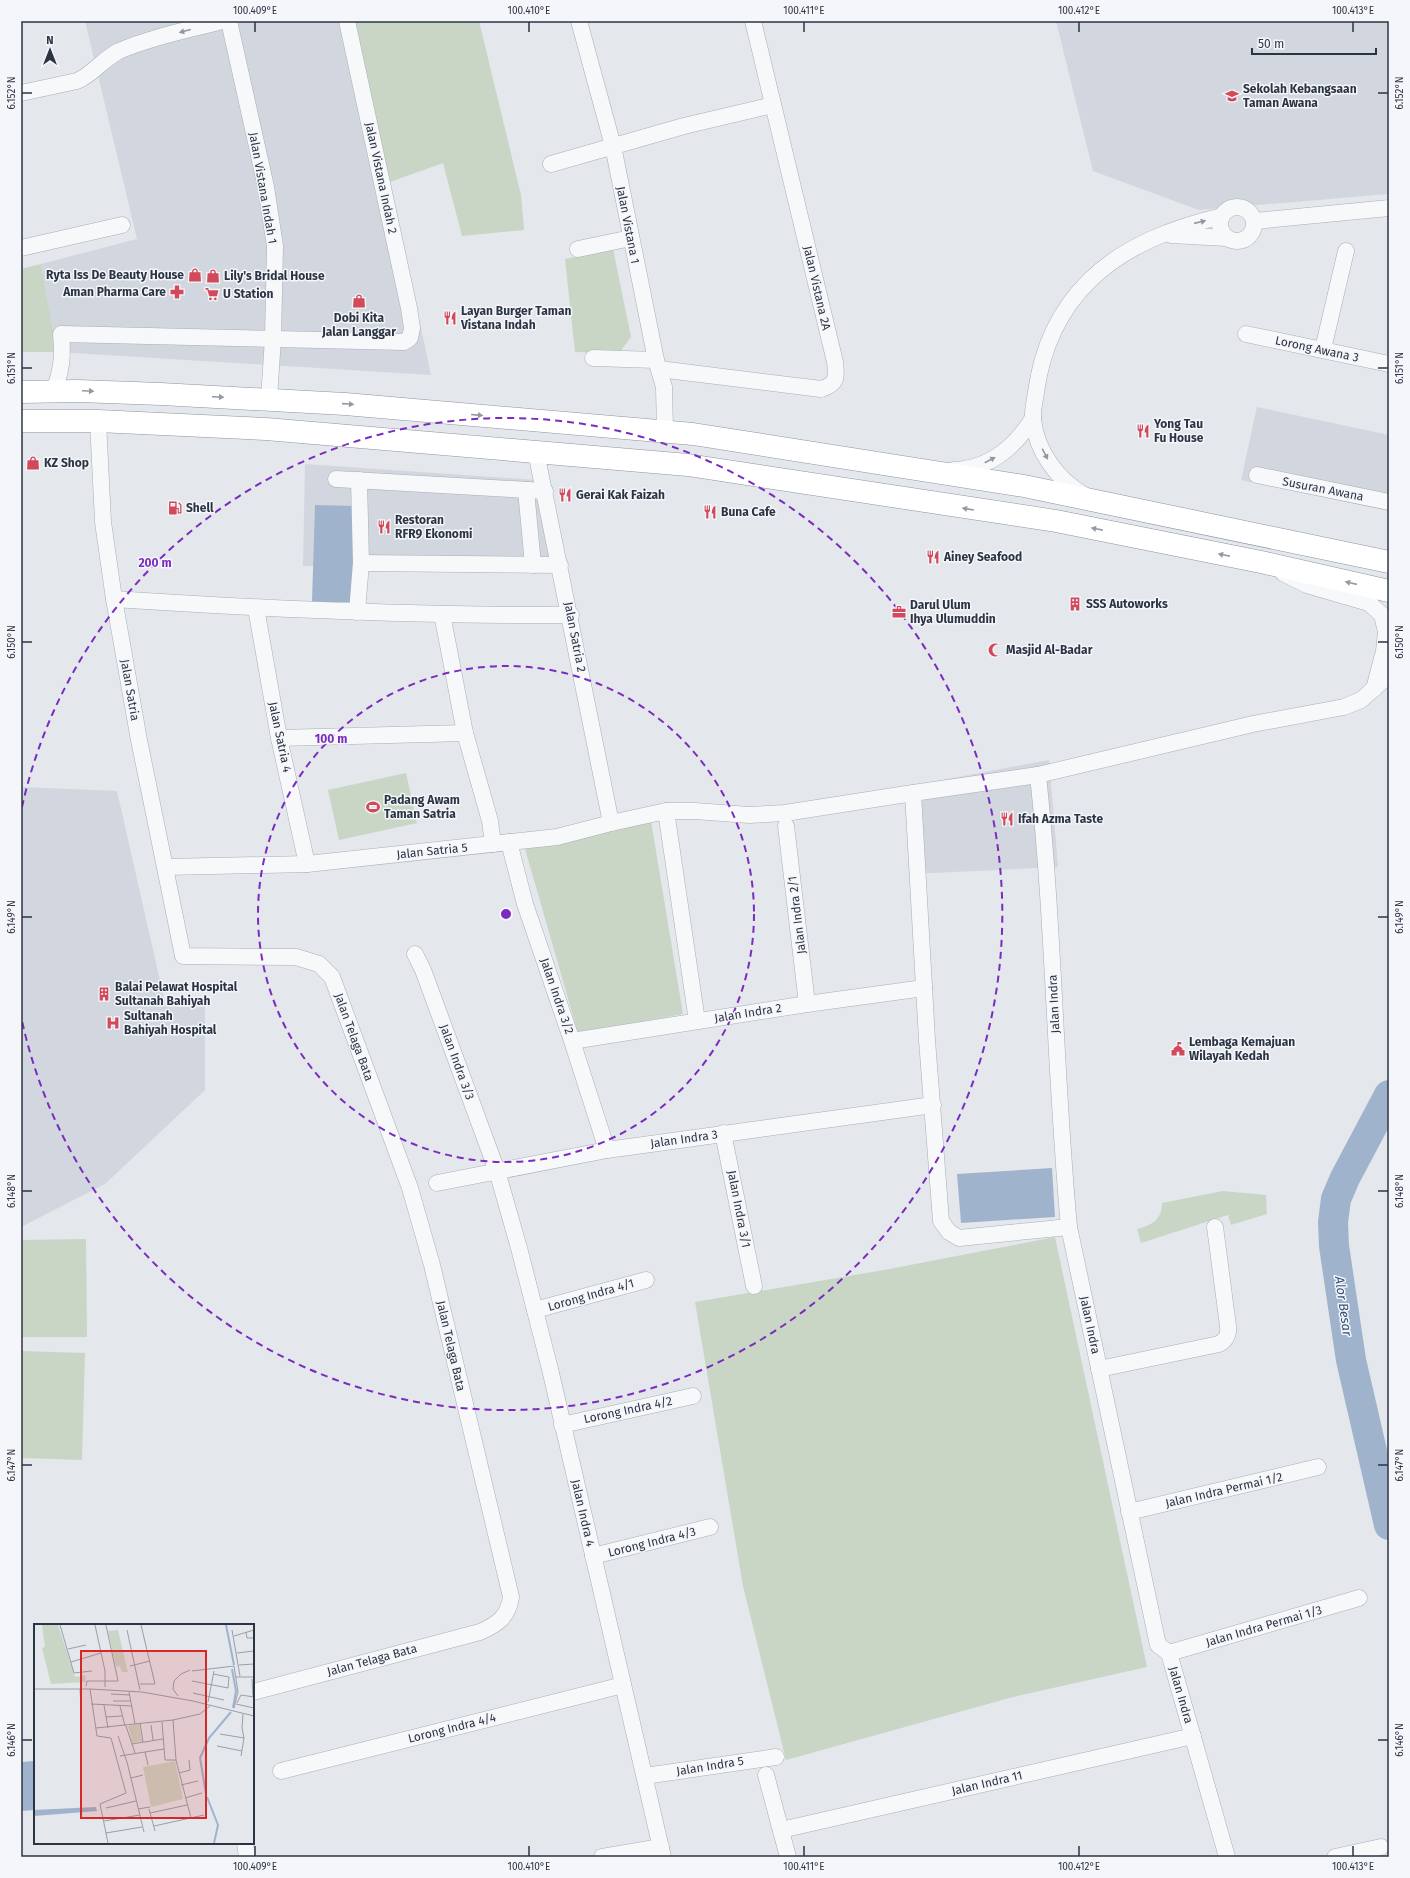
<svg xmlns="http://www.w3.org/2000/svg" width="1410" height="1878" viewBox="0 0 1410 1878" font-family="'Fira Sans',sans-serif">
<rect width="100%" height="100%" fill="#e4e7ec"/>
<g fill="#d2d6de">
<polygon points="85,21 355,21 431,375 57,352 41,264 137,239"/>
<polygon points="1056,21 1389,21 1389,194 1199,210 1093,171"/>
<polygon points="1257,407 1389,435 1389,511 1241,480"/>
<polygon points="305,464 550,481 563,567 303,566"/>
<polygon points="1049,760 1058,867 909,874 905,787"/>
<polygon points="21,787 117,791 166,1007 205,1007 205,1090 105,1184 21,1227"/>
</g>
<g fill="#c9d6c5">
<polygon points="355,21 479,21 521,195 524,230 462,236 443,163 390,182"/>
<polygon points="613,249 631,337 619,353 575,352 565,259"/>
<polygon points="41,264 57,352 21,352 21,269"/>
<polygon points="406,773 417,823 339,840 328,790"/>
<polygon points="651,821 683,1014 578,1033 523,842"/>
<path d="M1223,1191l43,4 1,19 -36,11 -3,-10 -87,28 -4,-14c15,-4 25,-9 25,-26z"/>
<polygon points="1055,1237 1147,1667 1013,1697 786,1760 743,1586 695,1302 884,1270"/>
<polygon points="86,1239 87,1337 21,1337 21,1240"/>
<polygon points="21,1351 85,1353 82,1460 21,1458"/>
</g>
<g fill="#9fb4cc">
<polygon points="315,505 355,506 353,602 312,602"/>
<polygon points="1052,1168 1055,1217 961,1223 957,1174"/>
<polygon points="35,1761 35,1810 21,1811 21,1762"/>
</g>
<g fill="none" stroke-linecap="round" stroke-linejoin="round">
<polyline stroke="#9fb4cc" stroke-width="30" points="1389,1095 1345,1178 1336,1199 1333,1222 1334,1246 1351,1360 1389,1525"/>
<g stroke="#a9aeb7" stroke-width="17">
<g id="street">
<polyline points="229,21 266,187 275,246 273,338 269,399"/>
<polyline points="579,21 613,146 656,360 664,387 665,431"/>
<path d="M21,93l56,-12c16,-7 26,-22 42,-30 33,-14 69,-21 103,-30"/>
<polyline points="551,164 684,126 773,105"/>
<circle cx="1237" cy="224" r="17"/>
<polyline points="1255,221 1389,208"/>
<polyline points="1171,235 1227,238"/>
<polyline points="21,248 122,225"/>
<polyline points="578,249 631,238"/>
<polyline points="1246,334 1389,364"/>
<polyline points="1323,349 1346,251"/>
<polyline points="593,358 656,360"/>
<path d="M659,369l162,20c16,-5 16,-11 14,-27l-82,-341"/>
<path d="M53,392c9,-20 10,-37 8,-58l343,8 6,-4 2,-10 -3,-20 -62,-287"/>
<path d="M98,421l5,101 11,77 25,141 44,216 113,1 23,7 13,13 78,211 22,77 79,332c-3,20 -13,27 -31,35l-227,60"/>
<polyline points="536,452 611,823"/>
<path d="M953,470c36,-1 62,-23 80,-52"/>
<polyline points="1257,475 1389,502"/>
<polyline points="336,479 545,491"/>
<polyline points="526,490 533,565"/>
<path d="M1086,496c-28,-15 -50,-45 -53,-77 -1,-8 2,-18 3,-27 6,-43 22,-81 54,-112 36,-35 83,-52 132,-64"/>
<polyline points="361,563 560,565"/>
<polyline points="1283,573 1307,585 1369,603 1382,615 1386,632 1384,651 1374,689"/>
<path d="M114,599c152,10 304,17 457,16"/>
<polyline points="256,608 279,738 307,864"/>
<polyline points="357,612 361,563 359,480"/>
<polyline points="442,614 465,733 490,821 493,844"/>
<polyline points="279,738 465,733"/>
<path d="M1038,775c16,151 17,302 31,452l89,418 11,8 58,204"/>
<polyline points="913,793 927,1040 941,1221 949,1232 959,1238 1069,1227"/>
<polyline points="666,811 697,1021"/>
<polyline points="786,826 807,1004"/>
<polyline points="509,842 525,904 572,1041 607,1150"/>
<polyline points="166,867 307,864 557,837 611,823 666,811 695,811 749,815 785,813 913,793 1038,775 1253,724 1344,707 1361,700 1389,675"/>
<polyline points="415,954 423,970 497,1171 519,1248 550,1369 663,1857"/>
<polyline points="572,1041 807,1004 924,988"/>
<polyline points="723,1133 754,1286"/>
<polyline points="437,1183 607,1150 933,1105"/>
<polyline points="535,1310 646,1280"/>
<path d="M1099,1369l120,-25c7,-4 10,-9 9,-18l-13,-99"/>
<polyline points="562,1425 693,1396"/>
<polyline points="1129,1512 1318,1467"/>
<polyline points="593,1556 710,1527"/>
<polyline points="1169,1653 1359,1598"/>
<polyline points="281,1771 623,1685"/>
<polyline points="766,1775 788,1857"/>
<polyline points="645,1776 776,1757"/>
<polyline points="781,1830 1193,1736"/>
<polyline points="245,1843 247,1857"/>
<polyline points="602,1857 661,1847"/>
<polyline points="1335,1857 1381,1847"/>
</g>
</g>
<g stroke="#8b94a3" stroke-width="23">
<g id="highway">
<polyline points="21,392 78,391 161,394 345,404 693,434 1024,486 1389,562"/>
<polyline points="21,421 98,421 266,429 688,465 1056,521 1261,562 1389,591"/>
</g>
</g>
<use href="#street" stroke="#f7f8fa" stroke-width="16"/>
<use href="#highway" stroke="#fff" stroke-width="22"/>
</g>
<defs><path id="oneway-solid" d="M-6-.8H1V-3.2L6.5 0L1 3.2V.8H-6Z"/></defs>
<g fill="#9196a0">
<use href="#oneway-solid" transform="translate(185 31) rotate(165)"/>
<use href="#oneway-solid" transform="translate(1200 222) rotate(-13)"/>
<use href="#oneway-solid" transform="translate(1045 454) rotate(62)"/>
<use href="#oneway-solid" transform="translate(990 460) rotate(-28)"/>
</g>
<g fill="#959aa2">
<use href="#oneway-solid" transform="translate(88 391) rotate(2)"/>
<use href="#oneway-solid" transform="translate(218 397) rotate(3)"/>
<use href="#oneway-solid" transform="translate(348 404) rotate(4)"/>
<use href="#oneway-solid" transform="translate(477 415) rotate(5)"/>
<use href="#oneway-solid" transform="translate(968 509) rotate(-171)"/>
<use href="#oneway-solid" transform="translate(1097 529) rotate(-169)"/>
<use href="#oneway-solid" transform="translate(1224 555) rotate(-169)"/>
<use href="#oneway-solid" transform="translate(1351 583) rotate(-167)"/>
</g>
<path fill="none" stroke="#2b3445" stroke-width="1.5" d="M255,22v10M529,22v10M804,22v10M1079,22v10M1353,22v10M22,93h10M1378,93h10M22,368h10M1378,368h10M22,642h10M1378,642h10M22,917h10M1378,917h10M22,1191h10M1378,1191h10M22,1465h10M1378,1465h10M22,1740h10M1378,1740h10M255,1846v10M529,1846v10M804,1846v10M1079,1846v10M1353,1846v10"/>
<g fill="none" stroke="#7b2cbf" stroke-width="2" stroke-dasharray="7 5">
<circle cx="506" cy="914" r="248"/>
<path d="M22 807A496 496 0 1 1 22 1021"/>
</g>
<defs>
<g id="school-bare" transform="scale(1.08)"><path d="M0-5L7-2L0 1L-7-2ZM-4 1L0 2.5L4 1V4Q0 6-4 4Z" fill="#d1495b" stroke="#f4f6f9" stroke-width="2.5" paint-order="stroke"/></g>
<g id="shop-bare" transform="scale(1.08)"><path d="M-5-2.5h2.3a2.7 3.5 0 0 1 5.4 0H5L5.5 6h-11ZM-1.5-2.5h3a1.5 2.3 0 0 0-3 0Z" fill="#d1495b" stroke="#f4f6f9" stroke-width="2.5" paint-order="stroke"/></g>
<g id="pharmacy-bare" transform="scale(1.08)"><path d="M-2-6h4v4h4v4h-4v4h-4v-4h-4v-4h4Z" fill="#d1495b" stroke="#f4f6f9" stroke-width="2.5" paint-order="stroke"/></g>
<g id="supermarket-bare" transform="scale(1.08)"><path d="M-6-5.5h2.5l.6 2H6L4.5 2H-2.5L-4.4-4H-6ZM-1.5 3.2a1.3 1.3 0 1 0 .1 0ZM3 3.2a1.3 1.3 0 1 0 .1 0Z" fill="#d1495b" stroke="#f4f6f9" stroke-width="2.5" paint-order="stroke"/></g>
<g id="restaurant-bare" transform="scale(1.08)"><path d="M-5-6h1v4h1v-4h1v4h1v-4h1v5L-1.5 .5V6h-2V.5L-5-1ZM5-6V6H3V1.5H1.5Q1.5-4 5-6Z" fill="#d1495b" stroke="#f4f6f9" stroke-width="2.5" paint-order="stroke"/></g>
<g id="fuel-bare" transform="scale(1.08)"><path d="M-5.5-6h7V0h2V4h1.3V-2.5L3-4.5l.8-.8L6-3V5H2.5V1h-1V6h-7ZM-4.2-4.7v3.2H.2V-4.7Z" fill="#d1495b" stroke="#f4f6f9" stroke-width="2.5" paint-order="stroke"/></g>
<g id="building-bare" transform="scale(1.08)"><path d="M-4-6H4V6H1V3H-1V6H-4ZM-2.5-4.3h1.7v1.8h-1.7ZM.8-4.3h1.7v1.8H.8ZM-2.5-1h1.7V.8h-1.7ZM.8-1h1.7V.8H.8Z" fill="#d1495b" stroke="#f4f6f9" stroke-width="2.5" paint-order="stroke"/></g>
<g id="office-bare" transform="scale(1.08)"><path d="M-6-3h4V-5.5h4V-3h4V5H-6ZM-1-4.5V-3h2v-1.5ZM-6 0V1H6V0Z" fill="#d1495b" stroke="#f4f6f9" stroke-width="2.5" paint-order="stroke"/></g>
<g id="mosque-bare" transform="scale(1.08)"><path d="M3.5-4.9A6 6 0 1 0 3.5 4.9A5 5 0 1 1 3.5-4.9Z" fill="#d1495b" stroke="#f4f6f9" stroke-width="2.5" paint-order="stroke"/></g>
<g id="stadium-bare" transform="scale(1.08)"><path d="M0-5a6.5 5 0 1 0 0 10a6.5 5 0 1 0 0-10ZM-3.5-1.8h7v3.6h-7Z" fill="#d1495b" stroke="#f4f6f9" stroke-width="2.5" paint-order="stroke"/></g>
<g id="hospital-bare" transform="scale(1.08)"><path d="M-5-5h3v3.5h4V-5h3V5h-3V1.5h-4V5h-3Z" fill="#d1495b" stroke="#f4f6f9" stroke-width="2.5" paint-order="stroke"/></g>
<g id="civic-bare" transform="scale(1.08)"><path d="M-.6-6.5H3V-4.5H.6V-3L4-1V1h2V6H-6V1h2V-1L-.6-3ZM-1.2 2.5V6h2.4V2.5Z" fill="#d1495b" stroke="#f4f6f9" stroke-width="2.5" paint-order="stroke"/></g>
</defs>
<g fill-rule="evenodd">
<use href="#school-bare" x="1232" y="96"/>
<use href="#shop-bare" x="195" y="275"/>
<use href="#shop-bare" x="213" y="276"/>
<use href="#pharmacy-bare" x="177" y="292"/>
<use href="#supermarket-bare" x="212" y="294"/>
<use href="#shop-bare" x="359" y="301"/>
<use href="#restaurant-bare" x="450" y="318"/>
<use href="#restaurant-bare" x="1143" y="431"/>
<use href="#shop-bare" x="33" y="463"/>
<use href="#restaurant-bare" x="565" y="495"/>
<use href="#fuel-bare" x="175" y="508"/>
<use href="#restaurant-bare" x="710" y="512"/>
<use href="#restaurant-bare" x="384" y="527"/>
<use href="#restaurant-bare" x="933" y="557"/>
<use href="#building-bare" x="1075" y="604"/>
<use href="#office-bare" x="899" y="612"/>
<use href="#mosque-bare" x="995" y="650"/>
<use href="#stadium-bare" x="373" y="807"/>
<use href="#restaurant-bare" x="1007" y="819"/>
<use href="#building-bare" x="104" y="994"/>
<use href="#hospital-bare" x="113" y="1023"/>
<use href="#civic-bare" x="1178" y="1049"/>
</g>
<g text-anchor="middle" stroke-width="3" stroke-linejoin="round" paint-order="stroke">
<g font-size="12" font-weight="bold" fill="#2b3445" stroke="#f4f6f9" text-anchor="start">
<text x="1243" y="93">Sekolah Kebangsaan<tspan x="1243" dy="14">Taman Awana</tspan></text>
<text x="184" y="279" text-anchor="end">Ryta Iss De Beauty House</text>
<text x="224" y="280">Lily's Bridal House</text>
<text x="166" y="296" text-anchor="end">Aman Pharma Care</text>
<text x="223" y="298">U Station</text>
<text x="461" y="315">Layan Burger Taman<tspan x="461" dy="14">Vistana Indah</tspan></text>
<text x="359" y="322" text-anchor="middle">Dobi Kita<tspan x="359" dy="14">Jalan Langgar</tspan></text>
<text x="1154" y="428">Yong Tau<tspan x="1154" dy="14">Fu House</tspan></text>
<text x="44" y="467">KZ Shop</text>
<text x="576" y="499">Gerai Kak Faizah</text>
<text x="186" y="512">Shell</text>
<text x="721" y="516">Buna Cafe</text>
<text x="395" y="524">Restoran<tspan x="395" dy="14">RFR9 Ekonomi</tspan></text>
<text x="944" y="561">Ainey Seafood</text>
<text x="1086" y="608">SSS Autoworks</text>
<text x="910" y="609">Darul Ulum<tspan x="910" dy="14">Ihya Ulumuddin</tspan></text>
<text x="1006" y="654">Masjid Al-Badar</text>
<text x="384" y="804">Padang Awam<tspan x="384" dy="14">Taman Satria</tspan></text>
<text x="1018" y="823">Ifah Azma Taste</text>
<text x="115" y="991">Balai Pelawat Hospital<tspan x="115" dy="14">Sultanah Bahiyah</tspan></text>
<text x="124" y="1020">Sultanah<tspan x="124" dy="14">Bahiyah Hospital</tspan></text>
<text x="1189" y="1046">Lembaga Kemajuan<tspan x="1189" dy="14">Wilayah Kedah</tspan></text>
</g>
<g font-size="12" fill="#2b3445" stroke="#f4f6f9">
<text transform="translate(381 178) rotate(78)" y="4">Jalan Vistana Indah 2</text>
<text transform="translate(263 188) rotate(80)" y="4">Jalan Vistana Indah 1</text>
<text transform="translate(628 225) rotate(79)" y="4">Jalan Vistana 1</text>
<text transform="translate(817 288) rotate(77)" y="4">Jalan Vistana 2A</text>
<text transform="translate(1317 349) rotate(12)" y="4">Lorong Awana 3</text>
<text transform="translate(1323 489) rotate(11)" y="4">Susuran Awana</text>
<text transform="translate(575 637) rotate(79)" y="4">Jalan Satria 2</text>
<text transform="translate(130 690) rotate(80)" y="4">Jalan Satria</text>
<text transform="translate(280 737) rotate(78)" y="4">Jalan Satria 4</text>
<text transform="translate(432 851) rotate(-6)" y="4">Jalan Satria 5</text>
<text transform="translate(797 915) rotate(-97)" y="4">Jalan Indra 2/1</text>
<text transform="translate(557 996) rotate(71)" y="4">Jalan Indra 3/2</text>
<text transform="translate(1054 1004) rotate(-93)" y="4">Jalan Indra</text>
<text transform="translate(748 1013) rotate(-9)" y="4">Jalan Indra 2</text>
<text transform="translate(354 1037) rotate(70)" y="4">Jalan Telaga Bata</text>
<text transform="translate(457 1062) rotate(70)" y="4">Jalan Indra 3/3</text>
<text transform="translate(684 1139) rotate(-8)" y="4">Jalan Indra 3</text>
<text transform="translate(739 1209) rotate(79)" y="4">Jalan Indra 3/1</text>
<text transform="translate(591 1295) rotate(-16)" y="4">Lorong Indra 4/1</text>
<text transform="translate(1090 1325) rotate(78)" y="4">Jalan Indra</text>
<text transform="translate(451 1346) rotate(77)" y="4">Jalan Telaga Bata</text>
<text transform="translate(628 1410) rotate(-12)" y="4">Lorong Indra 4/2</text>
<text transform="translate(1224 1490) rotate(-13)" y="4">Jalan Indra Permai 1/2</text>
<text transform="translate(583 1513) rotate(77)" y="4">Jalan Indra 4</text>
<text transform="translate(652 1542) rotate(-14)" y="4">Lorong Indra 4/3</text>
<text transform="translate(1264 1626) rotate(-16)" y="4">Jalan Indra Permai 1/3</text>
<text transform="translate(372 1660) rotate(-15)" y="4">Jalan Telaga Bata</text>
<text transform="translate(1181 1695) rotate(74)" y="4">Jalan Indra</text>
<text transform="translate(452 1728) rotate(-14)" y="4">Lorong Indra 4/4</text>
<text transform="translate(710 1766) rotate(-9)" y="4">Jalan Indra 5</text>
<text transform="translate(987 1783) rotate(-13)" y="4">Jalan Indra 11</text>
</g>
<g font-size="13" font-style="italic" fill="#34527a" stroke="#f4f6f9">
<text transform="translate(1344 1306) rotate(82)" y="5">Alor Besar</text>
</g>
</g>
<g transform="translate(34 1624)">
<rect width="220" height="220" fill="#e4e7ec"/>
<path d="M8,1h16l17,52 10,-2 1,7 -35,2 -9,-36 3,-1zM84,6l9,39 1,3h-6l-2,-6 -4,1 -8,-36zM105,100l3,17 -10,2 -4,-17zM141,137l8,38 -32,8 -8,-40z" fill="#c9d6c5"/>
<path d="M62,183l1,4 -63,5v-6z" fill="#9fb4cc"/>
<path fill="none" stroke="#9fb4cc" stroke-width="2" d="M192,1l8,40M198,45l4,22 -3,17M172,170l-6,-36 9,-20 22,-26M173,173l11,28 -4,18"/>
<path fill="none" stroke="#9a9fa9" stroke-width="1" d="M26,1l14,48 18,-2M61,1l10,46v16M93,6l13,60M198,6l8,46M212,8l1,6h7M200,12l20,-6M34,25l18,-4M203,29l17,-2M37,38l30,-9M205,41l15,-1M96,42l20,-5M158,47l42,-5 4,26 -4,16M202,53h18M218,55l1,18M158,57l36,7 1,-11 -16,-3M106,60h15l-14,-59M52,62l1,-5h31l-12,-56M0,65h56l52,3 51,9 61,15M46,65l1,19M56,65l7,47 14,2 15,55 -26,11 8,39M95,68l6,32M159,69l31,7M77,70l19,1M144,72l-5,-7 1,-8 7,-7 9,-4M79,77h18M174,78l6,-31M203,79l4,-8 13,2M57,80l41,2M202,80l18,4M70,81l4,23M86,82l5,20M72,93l16,-1M139,96l3,40 15,58M128,98l3,38h11M106,99l3,19M117,101l2,15M92,102l9,27M62,104l77,-8 27,-6 10,-8M186,110l24,4M84,112l9,26 17,70M98,120l31,-5M183,122l25,5M111,128l3,13M86,132l44,-7M207,132l3,-18 -2,-10 1,-14M145,149l11,-3 -1,-10M97,154l12,-3M147,161l17,-4M151,174l17,-5M72,184l30,-7M104,185l12,-2M115,185l6,22M116,189l37,-8M70,197l36,-6M120,202l50,-11M72,209l36,-6"/>
<path fill="#d62828" fill-opacity="0.15" stroke="#d62828" stroke-width="2" d="M47,27h125v167h-125z"/>
<rect width="220" height="220" fill="none" stroke="#2b3445" stroke-width="2"/>
</g>
<circle cx="506" cy="914" r="6" fill="#7b2cbf" stroke="#f4f6f9" stroke-width="2"/>
<g font-size="12" text-anchor="middle" font-weight="bold" fill="#7b2cbf" stroke="#f4f6f9" stroke-width="3" stroke-linejoin="round" paint-order="stroke">
<text x="155" y="567">200 m</text>
<text x="331" y="743">100 m</text>
</g>
<rect width="1410" height="1878" fill="none" stroke="#f4f6f9" stroke-width="44"/>
<g transform="translate(50 50)" stroke="#f4f6f9" stroke-width="3" paint-order="stroke">
<path d="M0-3L7 15L0 10L-7 15Z" fill="#2b3445"/>
<text y="-6" font-size="11" font-weight="bold" text-anchor="middle" fill="#2b3445">N</text>
</g>
<path d="M1252 48v6h124v-6" fill="none" stroke="#2b3445" stroke-width="2"/>
<text x="1258" y="48" font-size="12" fill="#2b3445" stroke="#f4f6f9" stroke-width="3" paint-order="stroke">50 m</text>
<rect x="22" y="22" width="1366" height="1834" fill="none" stroke="#2b3445" stroke-width="1.5"/>
<g font-size="10" text-anchor="middle" fill="#2b3445">
<text x="255" y="14">100.409°E</text>
<text x="529" y="14">100.410°E</text>
<text x="804" y="14">100.411°E</text>
<text x="1079" y="14">100.412°E</text>
<text x="1353" y="14">100.413°E</text>
<text transform="translate(11 93) rotate(-90)" y="4">6.152°N</text>
<text transform="translate(1399 93) rotate(-90)" y="4">6.152°N</text>
<text transform="translate(11 368) rotate(-90)" y="4">6.151°N</text>
<text transform="translate(1399 368) rotate(-90)" y="4">6.151°N</text>
<text transform="translate(11 642) rotate(-90)" y="4">6.150°N</text>
<text transform="translate(1399 642) rotate(-90)" y="4">6.150°N</text>
<text transform="translate(11 917) rotate(-90)" y="4">6.149°N</text>
<text transform="translate(1399 917) rotate(-90)" y="4">6.149°N</text>
<text transform="translate(11 1191) rotate(-90)" y="4">6.148°N</text>
<text transform="translate(1399 1191) rotate(-90)" y="4">6.148°N</text>
<text transform="translate(11 1465) rotate(-90)" y="4">6.147°N</text>
<text transform="translate(1399 1465) rotate(-90)" y="4">6.147°N</text>
<text transform="translate(11 1740) rotate(-90)" y="4">6.146°N</text>
<text transform="translate(1399 1740) rotate(-90)" y="4">6.146°N</text>
<text x="255" y="1870">100.409°E</text>
<text x="529" y="1870">100.410°E</text>
<text x="804" y="1870">100.411°E</text>
<text x="1079" y="1870">100.412°E</text>
<text x="1353" y="1870">100.413°E</text>
</g>
</svg>
